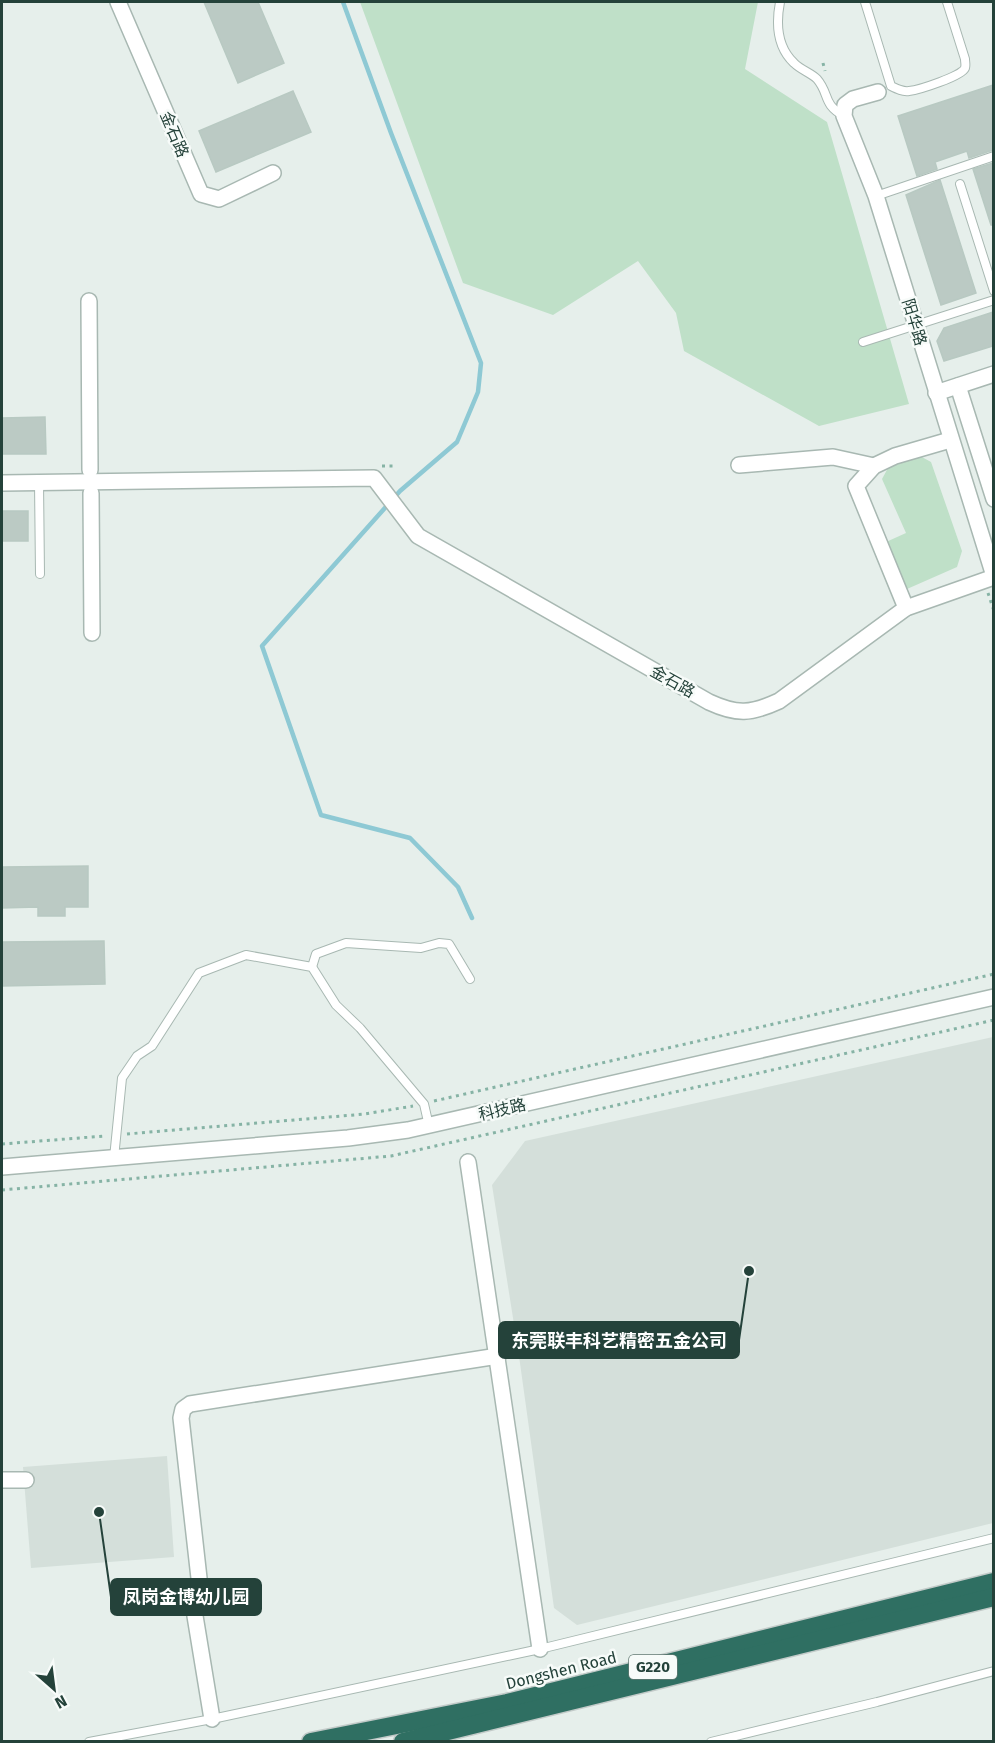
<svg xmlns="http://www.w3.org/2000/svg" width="995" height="1743" viewBox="0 0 995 1743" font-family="'Fira Sans','Noto Sans SC',sans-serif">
<rect width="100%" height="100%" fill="#e6efeb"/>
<g fill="#d4dfda">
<polygon points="993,1037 993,1523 577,1625 554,1608 519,1356 492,1185 525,1141"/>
<polygon points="167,1456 174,1557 31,1568 23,1467"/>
</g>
<g fill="#bfe0c8">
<polygon points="360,2 758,2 745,69 827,122 909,404 819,426 684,351 676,313 638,261 553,315 463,283"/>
<polygon points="920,456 931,462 962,551 957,567 907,589 886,542 906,533 882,479 888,468"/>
</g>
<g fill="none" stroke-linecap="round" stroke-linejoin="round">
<polyline stroke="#8ec9d4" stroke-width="4.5" points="343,2 391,133 481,363 478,392 457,442 400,491 262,646 321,815 410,838 458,887 472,918"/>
</g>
<g fill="#bbcac4" stroke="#b8c9c2" stroke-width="1.5">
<polygon points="204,2 258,2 284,63 238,83"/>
<polygon points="993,85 993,150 969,158 967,151 935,162 937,169 917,176 898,116"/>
<polygon points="293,91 311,132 216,172 199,131"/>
<polygon points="993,163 993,225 991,225 973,169"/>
<polygon points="940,180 976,293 941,305 906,195"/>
<polygon points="993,312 993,346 944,361 937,341 944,328"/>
<polygon points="45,417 46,454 2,454 2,418"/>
<rect x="2" y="511" width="26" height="30"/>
<polygon points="88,866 88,907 65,907 65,916 38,916 38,907 2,908 2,867"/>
<polygon points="104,941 105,984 2,986 2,942"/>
</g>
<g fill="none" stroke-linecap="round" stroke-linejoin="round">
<g stroke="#a8b8b2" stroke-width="10">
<g id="lane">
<path d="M780,2c-4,21 -3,45 14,61 7,7 17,10 23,16 13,15 5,25 27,37"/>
<path d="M865,2l26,84c6,3 12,6 18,5 10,-1 53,-15 56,-23 1,-3 0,-6 0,-9l-18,-57"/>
<polyline points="960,184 994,291"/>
<polyline points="876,196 994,156"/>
<polyline points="863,342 994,300"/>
<polyline points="39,482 40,574"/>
<polyline points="312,967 316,954 346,943 421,948 439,943 449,944 470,979"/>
<polyline points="114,1158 122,1078 137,1056 152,1046 199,973 246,955 312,967 336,1005 360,1028 424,1104 429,1126"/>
<polyline points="89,1742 212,1719 540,1649 994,1538"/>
<polyline points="711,1742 877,1702 994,1671"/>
</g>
</g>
<g stroke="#a8b8b2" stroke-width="18">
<g id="street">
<polyline points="118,2 201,194 219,199 273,173"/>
<polyline points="878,92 853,99 845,105 844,116 876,196 994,576"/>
<polyline points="89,301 90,470"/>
<polyline points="958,386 994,499"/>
<polyline points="936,393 994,374"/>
<polyline points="739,465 833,457 874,466"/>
<path d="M2,483l372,-5 44,58 291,166c28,13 42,12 70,-1l127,-93 88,-31"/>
<polyline points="91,493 92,633"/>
<polyline points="906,608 856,486 874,466 895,456 950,440"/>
<polyline points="468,1162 540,1649"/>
<polyline points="2,1167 348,1138 408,1130 994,997"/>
<polyline points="2,1480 26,1480"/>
<polyline points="212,1719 195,1616 199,1578 181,1418 183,1409 190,1404 498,1356"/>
</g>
</g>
<g stroke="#c2cac8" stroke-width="21">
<g id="highway">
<polyline points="311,1742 507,1703 994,1582"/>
<polyline points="403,1742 994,1597"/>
</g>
</g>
<g stroke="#86b3a5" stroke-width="3" stroke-dasharray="3 4.5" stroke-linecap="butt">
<polyline points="823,63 825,71"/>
<polyline points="382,466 393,466"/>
<polyline points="988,593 994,611"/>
<polyline points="434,1101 994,974"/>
<polyline points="127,1134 365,1114 413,1106"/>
<polyline points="2,1144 105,1136"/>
<polyline points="2,1190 391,1156 994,1020"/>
</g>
<use href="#lane" stroke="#fff" stroke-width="8"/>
<use href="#street" stroke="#fff" stroke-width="15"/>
<use href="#highway" stroke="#2f6f62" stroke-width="18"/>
</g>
<g text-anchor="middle" stroke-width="5" stroke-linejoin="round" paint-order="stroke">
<rect fill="#f7fbf9" stroke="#637a73" stroke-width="1.5" x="629" y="1655" width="48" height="24" rx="4.5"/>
<g font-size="15" font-weight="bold" fill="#24423a">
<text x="653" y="1672">G220</text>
</g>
<g font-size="16" fill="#24423a" stroke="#f7fbf9">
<text transform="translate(175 134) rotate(67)" y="6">金石路</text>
<text transform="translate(915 322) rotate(73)" y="6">阳华路</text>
<text transform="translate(673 681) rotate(29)" y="6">金石路</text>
<text transform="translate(502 1109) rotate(-13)" y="6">科技路</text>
<text transform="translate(561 1670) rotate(-14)" y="6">Dongshen Road</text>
</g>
</g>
<path fill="none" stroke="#24423a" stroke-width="2" d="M749 1271L739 1340M99 1512L111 1597"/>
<g fill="#24423a" stroke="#f7fbf9" stroke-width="2">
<circle cx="749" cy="1271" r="6"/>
<circle cx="99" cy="1512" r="6"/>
</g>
<g fill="#24423a" stroke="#24423a" stroke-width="2">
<rect x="499" y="1322" width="240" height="36" rx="6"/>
<rect x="111" y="1579" width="150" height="36" rx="6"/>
</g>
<g font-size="18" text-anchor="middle" font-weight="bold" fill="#fff">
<text x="619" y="1347">东莞联丰科艺精密五金公司</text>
<text x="186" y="1603">凤岗金博幼儿园</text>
</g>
<rect width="995" height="1743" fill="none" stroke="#24423a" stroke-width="6"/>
<g transform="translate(54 1689) rotate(152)" stroke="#f7fbf9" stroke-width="4.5" paint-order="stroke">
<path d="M0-4.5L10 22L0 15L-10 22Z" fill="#24423a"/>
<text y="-9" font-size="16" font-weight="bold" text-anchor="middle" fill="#24423a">N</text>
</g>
</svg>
